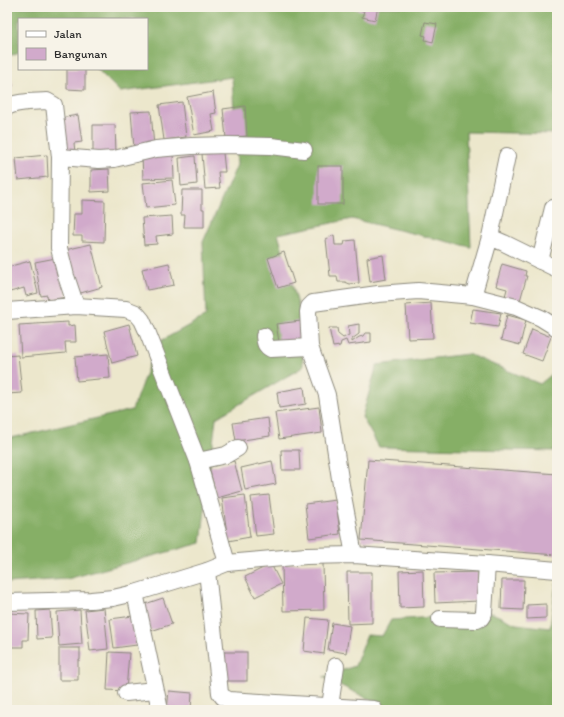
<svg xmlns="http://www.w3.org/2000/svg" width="564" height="717" viewBox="0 0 564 717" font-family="Itim,sans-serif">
<rect width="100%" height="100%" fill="#f7f3e8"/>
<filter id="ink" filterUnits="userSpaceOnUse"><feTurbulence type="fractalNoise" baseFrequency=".025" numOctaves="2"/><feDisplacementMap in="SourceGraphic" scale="8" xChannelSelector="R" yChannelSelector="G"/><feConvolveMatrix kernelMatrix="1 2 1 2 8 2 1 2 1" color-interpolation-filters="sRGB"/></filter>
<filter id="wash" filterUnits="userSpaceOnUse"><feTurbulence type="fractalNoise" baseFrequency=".012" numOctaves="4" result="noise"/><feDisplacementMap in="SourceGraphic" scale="16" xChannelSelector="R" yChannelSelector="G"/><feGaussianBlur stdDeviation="0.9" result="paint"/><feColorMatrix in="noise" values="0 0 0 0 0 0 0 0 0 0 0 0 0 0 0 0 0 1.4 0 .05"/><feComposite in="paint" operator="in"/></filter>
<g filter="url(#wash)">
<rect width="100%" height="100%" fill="#ece7cc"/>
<g fill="#86af66" stroke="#586d48">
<polygon points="7,7 557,7 557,134 466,132 471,247 352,219 278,234 301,315 303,367 216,418 201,543 67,579 7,583 7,439 132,410 157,343 206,316 203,242 237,165 232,77 120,92 97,69 147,69 147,19 19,19 19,52 7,57"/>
<polygon points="468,354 540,384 557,370 557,451 379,447 362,417 377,365"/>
<polygon points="556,584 557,710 371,710 371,700 323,677 355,666 367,635 382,636 391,620 492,613 516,624 550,628"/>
</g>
<g id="blocks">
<g fill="#d1aacb">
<polygon points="355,7 378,7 375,20 362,17 364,11 355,9"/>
<polygon points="425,22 437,24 433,42 425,40 426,36 422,35"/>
<polygon points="67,69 85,69 85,90 67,89"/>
<polygon points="9,72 13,86 7,87 7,73"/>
<polygon points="213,92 216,113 211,114 214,131 194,135 187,97"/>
<polygon points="182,102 186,137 164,140 159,105"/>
<polygon points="245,106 247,136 226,138 223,109"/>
<polygon points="151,111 154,147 134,148 131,112"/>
<polygon points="78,115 82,142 74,143 75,152 64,154 60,118"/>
<polygon points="93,125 115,125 116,153 93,153"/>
<polygon points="8,138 11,158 7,159 7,139"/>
<polygon points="223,153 225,172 218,172 220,188 205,189 202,154"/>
<polygon points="173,154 174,178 143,179 142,155"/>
<polygon points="47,155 48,177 18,180 16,158"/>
<polygon points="195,156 197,184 181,186 179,158"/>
<rect x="318" y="166" width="25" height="38"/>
<polygon points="109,169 110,191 91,192 91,170"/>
<polygon points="172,180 175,205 146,208 143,183"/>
<polygon points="182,190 202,190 202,209 204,209 204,227 184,227 185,215 181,215"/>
<polygon points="82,200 105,201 104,242 82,241 82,236 73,236 74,214 82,214"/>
<polygon points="172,216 173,234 156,236 157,244 144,245 142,218"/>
<polygon points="334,235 335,245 344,245 345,241 355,240 359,283 350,284 345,282 338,282 337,276 330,276 326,239"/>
<polygon points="91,244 102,287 77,294 65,250"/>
<polygon points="284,252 294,283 278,288 268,258"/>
<polygon points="383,255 386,279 370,282 367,258"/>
<polygon points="61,257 67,297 48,300 47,295 41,296 35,262"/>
<polygon points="30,261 38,293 26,296 24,288 10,292 7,280 7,267"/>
<polygon points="169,263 174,285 147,290 142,269"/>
<polygon points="502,264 526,271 525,276 527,276 519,304 504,300 507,289 496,286"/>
<polygon points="431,303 433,338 408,339 406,305"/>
<polygon points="473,309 501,313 498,327 470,323"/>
<polygon points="507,315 526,320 520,345 501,340"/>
<polygon points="301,321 304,339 279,342 276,324"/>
<polygon points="68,322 68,326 75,325 76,342 65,342 66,353 21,357 19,325"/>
<polygon points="129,324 137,356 112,363 104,331"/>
<polygon points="359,324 359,334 352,339 352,342 359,337 363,336 365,333 371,333 371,342 348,345 346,340 341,342 340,346 333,347 329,328 337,328 338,334 343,338 349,335 348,326"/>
<polygon points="532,329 551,337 542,361 523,354"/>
<polygon points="108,354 110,378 77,381 75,357"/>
<polygon points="18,355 22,393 7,394 7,356"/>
<polygon points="304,387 306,404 279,408 277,392"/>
<polygon points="319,407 322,433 279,439 275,413"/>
<polygon points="268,418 270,436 236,441 233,423"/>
<polygon points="281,450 299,450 300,470 282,470"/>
<polygon points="368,460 557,474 557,555 361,540"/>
<polygon points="234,461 242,491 217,498 209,467"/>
<polygon points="272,461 276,484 245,490 241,468"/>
<polygon points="245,495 250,537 228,541 222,498"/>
<polygon points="269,495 274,534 256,536 251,497"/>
<polygon points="336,500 340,534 309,538 305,504"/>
<polygon points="323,563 324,610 283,611 282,564"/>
<polygon points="271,564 281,584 255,597 245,577"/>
<polygon points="423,570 424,607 400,608 399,571"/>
<polygon points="347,572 372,572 372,623 348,624"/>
<polygon points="478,572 479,601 435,603 434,573"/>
<polygon points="502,580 524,580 523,610 501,609"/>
<polygon points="163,598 172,624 151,631 142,605"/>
<polygon points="546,604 546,618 527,619 527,605"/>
<polygon points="104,608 108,649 90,651 85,610"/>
<polygon points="50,610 52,638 37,639 36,611"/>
<polygon points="80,610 82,644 59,646 57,612"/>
<polygon points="8,613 29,614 28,640 23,640 23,647 7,647"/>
<polygon points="133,616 137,645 114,648 110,619"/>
<polygon points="307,618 328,620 324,654 304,651"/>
<polygon points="332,623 350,626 346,653 328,650"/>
<polygon points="59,648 80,648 80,660 78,660 78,680 59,680"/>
<polygon points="109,652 129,653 126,691 107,690"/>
<rect x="223" y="652" width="24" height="29"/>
<polygon points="169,691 192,693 191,710 167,710"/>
</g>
</g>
</g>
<g filter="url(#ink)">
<use href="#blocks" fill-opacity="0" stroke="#8c897c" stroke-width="1"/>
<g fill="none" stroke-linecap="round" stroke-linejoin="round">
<g stroke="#8c897c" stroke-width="18">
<g id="minor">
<path d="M7,107c10,-6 28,-5 40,-6l7,4 6,52"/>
<polyline points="490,237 507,156"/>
<polyline points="540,261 553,208"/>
<polyline points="473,296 516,307 541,318 557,328"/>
<polyline points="76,306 66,276 59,248 60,157 99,160 114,159 156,149 191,146 228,145 271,146 304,150"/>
<polyline points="7,311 76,306 126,309 136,313 142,320 147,331 198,461 227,563"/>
<path d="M264,336c1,7 1,10 7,13l39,-2"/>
<polyline points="198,461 226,455 238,448"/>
<polyline points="354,555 341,485 327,395 310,347 308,312 309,307 313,303 378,294 418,291 473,296 490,237 504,243 557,269"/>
<polyline points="207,571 220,693 223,697 229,700 374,709"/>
<polyline points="135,593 160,710"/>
<polyline points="7,602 91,600 113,598 135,593 207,571 227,563 306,556 354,555 487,564 557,570"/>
<polyline points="440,619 477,620 481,618 484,613 487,564"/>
<polyline points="126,693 155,690"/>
<polyline points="330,706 336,666"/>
</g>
</g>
<use href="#minor" stroke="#fff" stroke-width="16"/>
</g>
</g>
<rect width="564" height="717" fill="none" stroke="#f7f3e8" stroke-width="24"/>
<rect x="18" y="18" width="130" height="52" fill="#f7f3e8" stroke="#a5a39c"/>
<rect x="26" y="31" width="20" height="6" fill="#ffffff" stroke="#a5a39c"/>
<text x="54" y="38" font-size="12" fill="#2b2b2b">Jalan</text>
<rect x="26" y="48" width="20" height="12" fill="#d1aacb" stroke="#a5a39c"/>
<text x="54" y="58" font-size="12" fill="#2b2b2b">Bangunan</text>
</svg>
